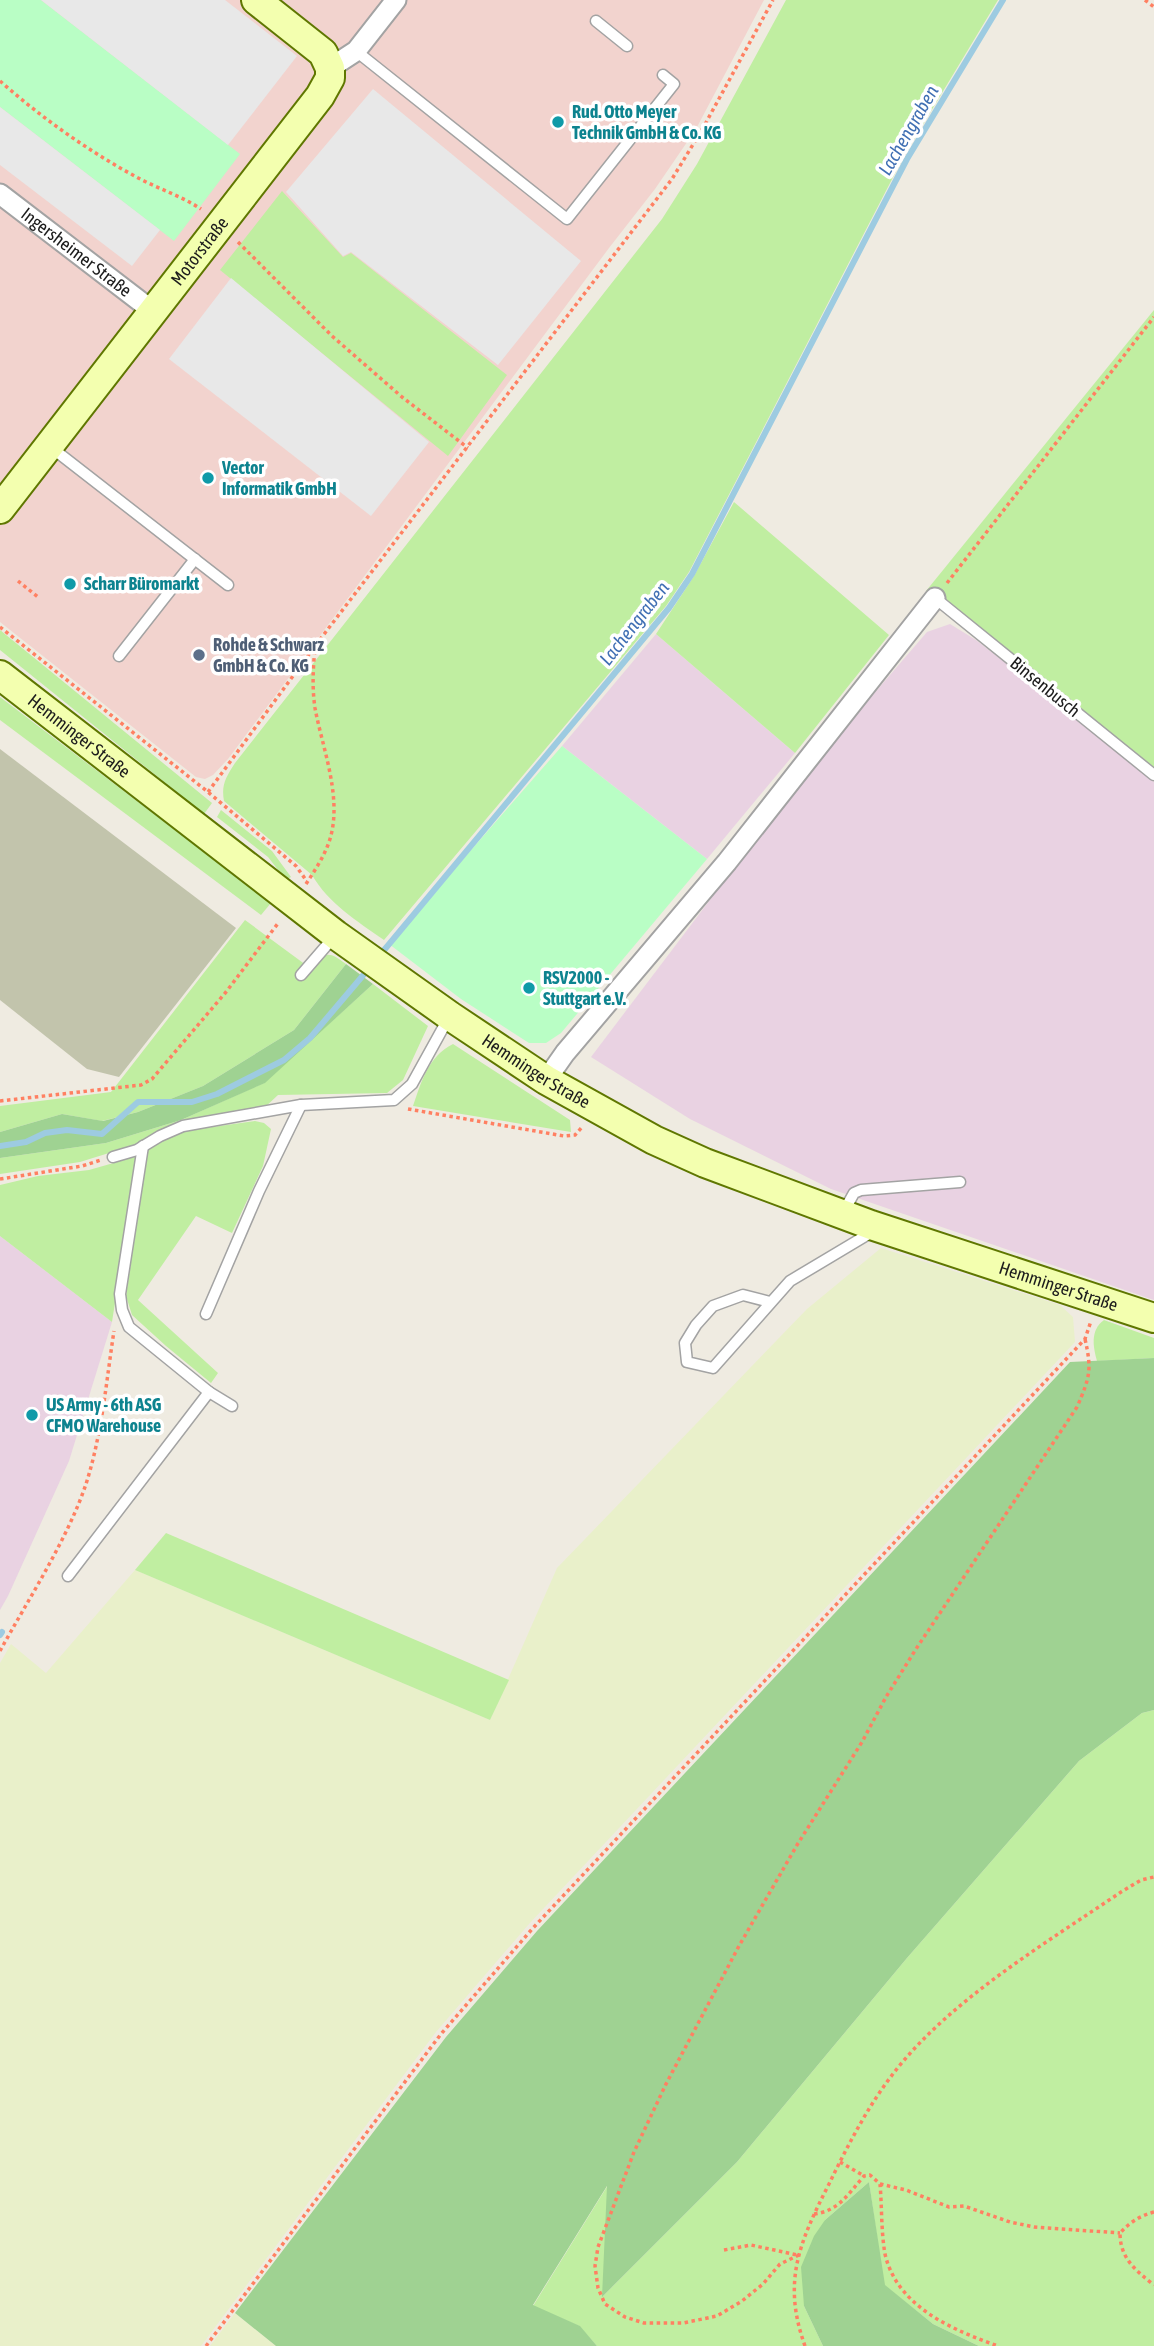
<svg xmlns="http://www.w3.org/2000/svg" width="1154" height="2346" viewBox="0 0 1154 2346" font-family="'Asap Condensed',sans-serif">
<rect width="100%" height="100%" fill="#efebe1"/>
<polygon fill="#f2d3ce" points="0,0 764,0 696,129 655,189 609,248 228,759 213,775 205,779 196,777 0,622"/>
<g fill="#e9d2e2">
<polygon points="950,624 976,640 1082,722 1154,782 1154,1300 831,1189 690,1119 591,1057 809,769 927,632"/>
<polygon points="656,634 795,753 707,859 562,746"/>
<polygon points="0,1236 112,1322 69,1461 8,1596 0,1610"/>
</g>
<polygon fill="#c2c4ac" points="0,749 236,928 119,1077 87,1069 0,1000"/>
<g fill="#e9f0ca">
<polygon points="881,1248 1060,1305 1073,1317 1075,1342 529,1924 436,2032 201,2346 0,2346 0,1663 11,1644 46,1673 135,1570 490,1720 557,1568 807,1309"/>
<polygon points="235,2313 276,2346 210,2346"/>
</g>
<g fill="#c0eea1">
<path d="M786,0h212l-94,156 -215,416 -23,34 -282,334c-27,-19 -55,-36 -72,-65l-88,-74c-3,-16 2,-24 11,-38l427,-544 35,-55z"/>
<polygon points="282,191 343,257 351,253 507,375 448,456 220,270"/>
<polygon points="1154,310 1154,773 926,591"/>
<polygon points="734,502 889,635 795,753 656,634 694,576"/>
<polygon points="0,630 212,803 204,814 0,650"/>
<polygon points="0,697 271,903 261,915 0,720"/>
<polygon points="221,810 272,851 291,877 286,880 268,857 217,817"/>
<path d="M245,920l65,48c15,-16 18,-18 36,-4l-52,66 -91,56 -65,26 -36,9 -40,-7 -62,18v-26l111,-14z"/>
<polygon points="373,984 428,1026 403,1080 387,1093 278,1095 262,1110 181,1120 138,1144 80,1162 0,1174 0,1158 106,1143 181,1120 264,1083"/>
<path d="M453,1044l117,76 1,12 -158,-26c9,-26 15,-49 40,-62z"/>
<polygon points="255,1121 264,1123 271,1129 263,1166 232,1233 196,1216 138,1300 218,1373 211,1383 166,1346 132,1315 126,1296 147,1148 184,1131"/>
<polygon points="138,1156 112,1322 0,1236 0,1185 38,1176 89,1170"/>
<path d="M1104,1320l50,18v20l-57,3c-4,-14 -7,-31 7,-41z"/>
<polygon points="166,1533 509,1680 490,1720 135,1570"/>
<polygon points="1154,1710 1154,2346 979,2346 933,2324 884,2285 869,2182 825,2220 804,2306 823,2346 597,2346 579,2326 533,2306 608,2185 603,2296 737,2162 907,1958 1079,1761 1142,1713"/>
</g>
<g fill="#9fd292">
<polygon points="346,964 373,984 265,1083 181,1120 106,1143 0,1158 0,1132 62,1114 103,1121 138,1112 203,1086 294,1030"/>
<polygon points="1154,1358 1154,1710 1142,1713 1079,1761 907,1958 737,2162 602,2297 607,2186 533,2305 580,2326 597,2346 276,2346 235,2313 446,2037 537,1931 1070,1362"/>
<polygon points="869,2182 885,2285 933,2324 979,2346 823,2346 804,2306 801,2267 814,2236 825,2220"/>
</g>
<g fill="#b9fec5">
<polygon points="0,0 41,0 240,154 174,241 0,107"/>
<polygon points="562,746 707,859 561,1033 546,1043 529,1043 461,999 389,944"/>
</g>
<g fill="#e8e8e8">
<polygon points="41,0 225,0 297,56 228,145"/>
<polygon points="373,89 581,261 498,365 351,252 343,256 286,192"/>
<polygon points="0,107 160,230 132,266 0,165"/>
<polygon points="231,278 429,442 371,516 169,359"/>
</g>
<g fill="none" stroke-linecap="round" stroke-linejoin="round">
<g stroke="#9dcbe1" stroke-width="6">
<polyline points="380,955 669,608 692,574 907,159 1003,0"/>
<polyline points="0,1146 26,1142 45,1133 67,1130 102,1134 138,1102 192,1102 217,1094 284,1060 310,1038 371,966"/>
<polyline points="0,1635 2,1632"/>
</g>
<g stroke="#a3a3a3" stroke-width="13">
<g id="lane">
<polyline points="596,21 627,46"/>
<polyline points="356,51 567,219 674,84 663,75"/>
<polyline points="52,448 228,585"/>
<polyline points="935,598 1154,775"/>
<polyline points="119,656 195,559"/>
<polyline points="301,975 333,938"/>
<polyline points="113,1157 137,1150 160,1136 183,1126 301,1105 394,1100 412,1084 449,1017"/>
<polyline points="844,1211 854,1193 861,1190 960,1182"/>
<polyline points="770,1302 743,1295 713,1306 696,1325 685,1343 687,1362 713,1368 790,1281 867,1235 869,1229"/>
<polyline points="206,1314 259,1191 301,1105"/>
<polyline points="209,1392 232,1406"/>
<polyline points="68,1576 209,1392 129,1327 122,1310 120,1294 143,1146"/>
</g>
</g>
<g stroke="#a3a3a3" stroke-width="23">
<g id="street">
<polyline points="330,68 356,51 396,0"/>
<path id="s1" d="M0,194l154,118"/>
<polyline points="546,1080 565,1053 727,862 935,598"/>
</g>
</g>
<g stroke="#5f7700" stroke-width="32">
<g id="secondary">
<path id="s2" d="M0,509l320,-413 10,-18v-10l-7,-15 -67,-53"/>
<path id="s3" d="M0,675l336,260 114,81 96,64 108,60 51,23 166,62 283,93"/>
</g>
</g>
<g stroke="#ff8062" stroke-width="3.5" stroke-dasharray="3.5 3.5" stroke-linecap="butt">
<polyline points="1145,0 1154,7"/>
<path d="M0,81c43,38 91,72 142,99 20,10 41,17 59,29"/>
<polyline points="238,242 332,336 402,397 468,448"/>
<polyline points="18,581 38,597"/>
<polyline points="947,583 1154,317"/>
<polyline points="0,627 208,792 296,866 306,880"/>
<polyline points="208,792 315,646 672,179 703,128 773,0"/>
<path d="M306,884c11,-17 22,-33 26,-53 8,-40 -10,-85 -17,-123 -3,-20 -2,-40 0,-60"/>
<polyline points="0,1101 141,1085 152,1079 226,992 279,922"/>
<polyline points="408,1109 564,1136 575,1135 583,1126"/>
<polyline points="0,1179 82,1166 101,1160"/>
<path d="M0,1651c28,-51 68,-113 86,-167 16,-50 20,-101 28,-153"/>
<polyline points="840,2162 864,2176"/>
<polyline points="880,2184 906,2190 949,2207 964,2206 1010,2222 1034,2227 1120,2233"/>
<path d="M1154,2212c-14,4 -24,10 -34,21 0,25 15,37 34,52"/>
<path d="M814,2214c25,-3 34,-20 50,-38l6,-1 10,9c2,23 1,47 5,70 12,53 68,76 113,92"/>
<polyline points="724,2250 751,2245 797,2255"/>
<path d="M799,2255l-19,9 -17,20 -21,17 -25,15 -34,7h-39l-19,-6 -20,-13 -7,-16 -3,-22 3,-19 36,-95 32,-68 73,-138 58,-101 65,-103 24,-45 30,-48 161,-242c13,-30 15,-37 8,-68"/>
<polyline points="206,2346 441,2034 533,1928 1085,1339 1091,1321"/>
<path d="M805,2346c-23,-64 -6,-103 24,-162 19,-39 40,-80 67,-114 56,-71 150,-127 225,-178l20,-12 13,-3"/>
</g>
<use href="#lane" stroke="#fff" stroke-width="10"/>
<use href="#street" stroke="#fff" stroke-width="19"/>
<use href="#secondary" stroke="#f3ffaf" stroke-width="28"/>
</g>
<g fill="#0f9aa8" stroke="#fff" stroke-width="2.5">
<circle cx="558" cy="122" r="7"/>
<circle cx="208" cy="478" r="7"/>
<circle cx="70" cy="584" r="7"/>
<circle cx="529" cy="988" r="7"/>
<circle cx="32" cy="1415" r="7"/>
</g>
<circle fill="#5c6f8a" stroke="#fff" stroke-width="2.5" cx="199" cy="655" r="7"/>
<g text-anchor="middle" stroke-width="7" stroke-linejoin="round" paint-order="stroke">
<g font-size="18" font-weight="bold" fill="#0d838f" stroke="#fff" text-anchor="start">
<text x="572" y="118">Rud. Otto Meyer<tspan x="572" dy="21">Technik GmbH &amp; Co. KG</tspan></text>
<text x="222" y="474">Vector<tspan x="222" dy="21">Informatik GmbH</tspan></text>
<text x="84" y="590">Scharr Büromarkt</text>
<text x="543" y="984">RSV2000 -<tspan x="543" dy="21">Stuttgart e.V.</tspan></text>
<text x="46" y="1411">US Army - 6th ASG<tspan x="46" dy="21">CFMO Warehouse</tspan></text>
</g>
<g font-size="18" fill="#1c1c1c" stroke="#fff">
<text dy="6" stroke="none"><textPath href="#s1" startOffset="96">Ingersheimer Straße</textPath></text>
<text dy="6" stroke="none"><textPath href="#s2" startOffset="326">Motorstraße</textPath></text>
<text transform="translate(1045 687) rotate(39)" y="6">Binsenbusch</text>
<text dy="6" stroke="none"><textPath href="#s3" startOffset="100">Hemminger Straße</textPath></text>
<text dy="6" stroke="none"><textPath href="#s3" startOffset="667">Hemminger Straße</textPath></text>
<text dy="6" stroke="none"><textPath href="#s3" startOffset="1234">Hemminger Straße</textPath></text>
</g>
<g font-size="18" font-weight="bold" fill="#4e5e75" stroke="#fff" text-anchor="start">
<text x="213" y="651">Rohde &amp; Schwarz<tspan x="213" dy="21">GmbH &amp; Co. KG</tspan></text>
</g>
<g font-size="19" font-style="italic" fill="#4170b4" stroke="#fff">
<text transform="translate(908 130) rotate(-60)" y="7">Lachengraben</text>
<text transform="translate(634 623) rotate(-52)" y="7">Lachengraben</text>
</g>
</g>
</svg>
